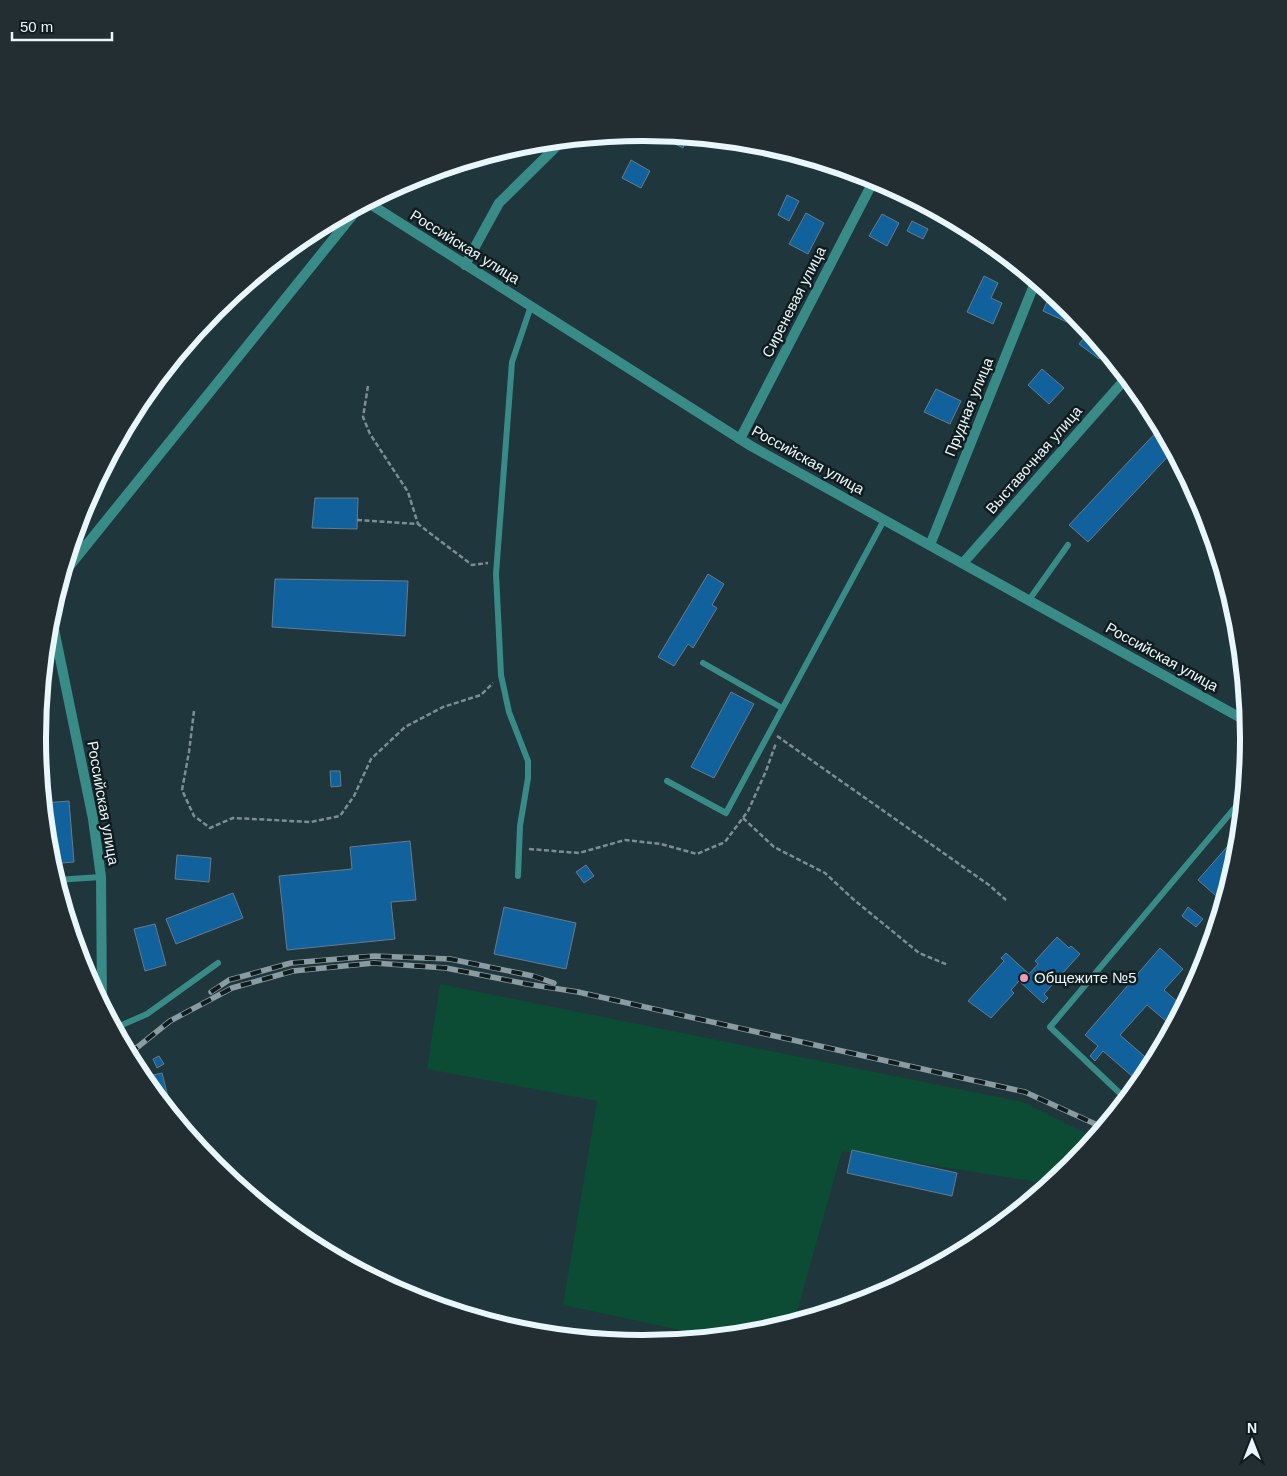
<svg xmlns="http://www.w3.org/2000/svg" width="1287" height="1476" viewBox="0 0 1287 1476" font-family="Arial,sans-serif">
<rect width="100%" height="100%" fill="#1f363d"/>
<polygon fill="#0c4b34" points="440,984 1023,1102 1095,1138 1072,1167 1050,1184 842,1151 794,1323 761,1332 712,1337 563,1305 597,1101 427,1069"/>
<g fill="#11629c" stroke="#697a8a">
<polygon points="667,134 688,136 683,148 665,139"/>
<polygon points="698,137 712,139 708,146 697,140"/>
<polygon points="631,160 650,171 641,188 622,178"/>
<polygon points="787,195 799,201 789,221 778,215"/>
<polygon points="806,213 824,223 808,254 789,244"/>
<polygon points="882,214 899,223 887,246 869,236"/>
<polygon points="912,221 928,229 923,239 907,231"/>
<polygon points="997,248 1013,261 995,253"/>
<polygon points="984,276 998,283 991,298 1002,303 993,324 967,312"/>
<polygon points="1051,292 1074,312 1069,323 1043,311"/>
<polygon points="1089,331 1105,350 1099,359 1079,344"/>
<polygon points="1042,369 1064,388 1049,404 1028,385"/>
<polygon points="936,389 961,401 950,424 924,412"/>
<polygon points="1161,427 1174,450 1088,542 1069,525"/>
<polygon points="315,498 358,498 357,529 312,528"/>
<polygon points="708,574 724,584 712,605 717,608 693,648 688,644 674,666 658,657"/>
<polygon points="275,579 408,581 405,636 272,627"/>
<polygon points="731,692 754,704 714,778 691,767"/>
<polygon points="330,771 340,771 341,786 331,787"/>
<polygon points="69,801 74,862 51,864 49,856 44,803"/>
<polygon points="1240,832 1238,857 1224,903 1198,880"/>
<polygon points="410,841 416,900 391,902 395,939 287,950 279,876 352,869 350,847"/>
<polygon points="177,855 211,858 209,882 175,879"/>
<polygon points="586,865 594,876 584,883 576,872"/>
<polygon points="233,893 243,918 176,944 166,919"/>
<polygon points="504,907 576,923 566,969 494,954"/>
<polygon points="1188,907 1203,919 1196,927 1182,916"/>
<polygon points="155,924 166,965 145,971 134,929"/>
<polygon points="1057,937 1069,948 1071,946 1080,954 1044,994 1048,998 1043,1003 1019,981 1011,990 1014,993 991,1018 968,1001 1004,961 1001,958 1006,953 1029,974 1038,964 1035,961"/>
<polygon points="1160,948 1183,969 1164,990 1180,1004 1193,989 1173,1027 1147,1005 1120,1035 1151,1062 1159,1054 1147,1075 1140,1083 1103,1051 1095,1061 1090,1056 1098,1046 1085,1035"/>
<polygon points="159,1056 164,1064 157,1068 153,1059"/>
<polygon points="162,1073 170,1105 165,1106 153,1091 149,1076"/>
<polygon points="852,1150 957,1173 952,1196 847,1173"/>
</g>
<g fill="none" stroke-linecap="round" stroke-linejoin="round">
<g stroke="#7b8e94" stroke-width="2.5" stroke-dasharray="5 2.5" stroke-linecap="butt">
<polyline points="368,386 363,417 370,434 408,492 418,524"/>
<polyline points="357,520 418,524 472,565 488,563"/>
<polyline points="194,711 189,752 182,790 194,816 210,828 233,818 311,822 340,816 354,796 371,759 405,727 443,707 481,695 493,683"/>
<polyline points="777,736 989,885 1006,900"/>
<polyline points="743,818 774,847 825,873 853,899 919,953 948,965"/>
<polyline points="529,849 579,853 625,840 661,844 697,854 725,842 748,811 766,771 776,743"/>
</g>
<g stroke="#388b87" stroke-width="6">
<polyline points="1029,600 1068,545"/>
<polyline points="703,663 782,708"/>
<polyline points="667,781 726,813 884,520"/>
<polyline points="518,876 520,826 528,778 528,761 509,712 501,675 496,574 512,362 531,306"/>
<polyline points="56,880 101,877"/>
<polyline points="115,1028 147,1014 218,963"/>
<polyline points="1127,1100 1050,1027 1244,797"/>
</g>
<g stroke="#388b87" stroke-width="10">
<polyline points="367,202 751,446 1248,722"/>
<polyline points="465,265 499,203 563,140"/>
<polyline points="740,439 875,178"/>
<polyline points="930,545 1036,280"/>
<polyline points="963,563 1127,377"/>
<polyline points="63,574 360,206"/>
<polyline points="53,609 54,629 93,819 101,877 102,1004"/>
</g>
<g stroke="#8a9ca2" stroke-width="5.5">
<g id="rail">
<polyline points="211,992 229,980 291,963 374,956 450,959 533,976 554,983"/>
<polyline points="129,1054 170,1021 232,988 293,971 374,963 446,968 527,984 578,992 1025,1092 1104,1128"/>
</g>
</g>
<use href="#rail" stroke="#111c1f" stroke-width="4" stroke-dasharray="11" stroke-linecap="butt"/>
</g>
<circle fill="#f09ab7" stroke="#111c1f" stroke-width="2" cx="1024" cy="978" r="5"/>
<g text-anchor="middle" stroke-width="5" stroke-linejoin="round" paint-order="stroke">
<g font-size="15" fill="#e9f7fc" stroke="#111c1f">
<text transform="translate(465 247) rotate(32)" y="5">Российская улица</text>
<text transform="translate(794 302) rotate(-63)" y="5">Сиреневая улица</text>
<text transform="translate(969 407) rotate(-68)" y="5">Прудная улица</text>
<text transform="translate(808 460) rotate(29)" y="5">Российская улица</text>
<text transform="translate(1034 460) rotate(-49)" y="5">Выставочная улица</text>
<text transform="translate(1162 657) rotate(29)" y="5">Российская улица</text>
<text transform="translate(103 803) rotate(80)" y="5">Российская улица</text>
</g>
<g font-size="15" fill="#e9f7fc" stroke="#111c1f" text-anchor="start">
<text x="1034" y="983">Общежите №5</text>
</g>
</g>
<path d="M0 0H1287V1476H0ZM46 738a597 597 0 1 1 1194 0a597 597 0 1 1-1194 0Z" fill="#222e31" fill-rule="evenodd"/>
<path fill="none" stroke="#e9f7fc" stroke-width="6" d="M46 738a597 597 0 1 1 1194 0a597 597 0 1 1-1194 0Z"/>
<g transform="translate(1252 1441)" stroke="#111c1f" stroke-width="4" paint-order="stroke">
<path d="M0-4L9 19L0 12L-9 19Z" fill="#e9f7fc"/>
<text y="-8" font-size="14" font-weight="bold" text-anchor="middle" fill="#e9f7fc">N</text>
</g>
<path d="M12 32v8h100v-8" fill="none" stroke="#e9f7fc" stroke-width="2.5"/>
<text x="20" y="32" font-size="15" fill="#e9f7fc" stroke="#111c1f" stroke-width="4" paint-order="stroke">50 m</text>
</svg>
